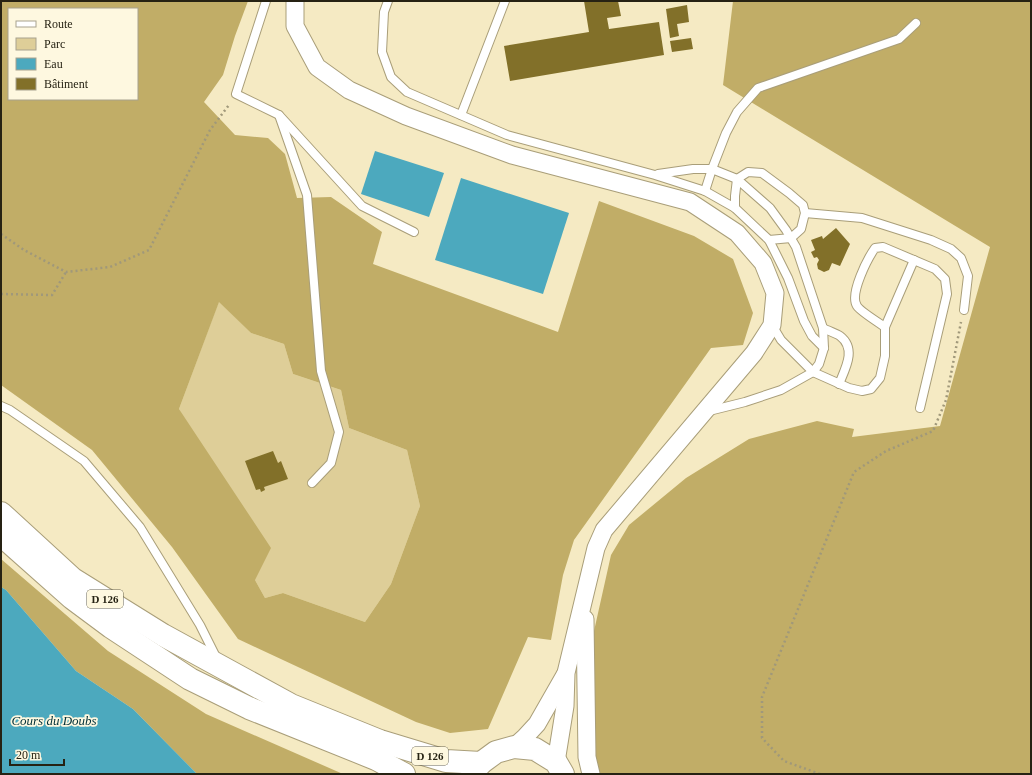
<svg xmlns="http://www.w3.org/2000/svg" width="1032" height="775" viewBox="0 0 1032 775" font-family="Georgia,serif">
<rect width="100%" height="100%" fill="#f5eac3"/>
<polygon fill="#dece98" points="219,301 251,333 284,344 293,374 341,390 349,428 407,450 420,506 391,584 365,622 283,593 265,598 255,580 179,409"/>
<g fill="#c1ad67" fill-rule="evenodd">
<path d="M1,1h247l-13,35 -12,39 -19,27 31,33 33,3 17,16 12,44 34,-1 51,35 -9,32 185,68 41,-131 95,35 39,23 20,54 -10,32 -32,3 -137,192 -11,35 -12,65 -23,-3 -40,92 -38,4 -34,-11 -178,-83 -66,-92 -80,-97 -91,-65zM9,9h128v90h-128zM219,302l32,31 33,11 9,30 48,16 8,38 58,22 13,56 -29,78 -26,38 -82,-29 -18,5 -10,-18 16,-32 -92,-139z"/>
<polygon points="733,1 1031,1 1031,774 596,774 590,731 592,640 611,555 629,525 686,478 749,439 817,421 854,429 852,437 940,426 990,247 723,85"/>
<polygon points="1,559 108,651 206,714 343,774 197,774 133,709 76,671 6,590 1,587"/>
</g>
<g fill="#4ca9be">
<polygon points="375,151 444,173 429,217 361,194"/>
<polygon points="461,178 569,213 543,294 435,260"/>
<polygon points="1,587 6,590 76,671 133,709 197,774 1,774"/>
</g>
<g fill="#827029">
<polygon points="584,1 618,1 621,16 607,18 609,29 659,22 664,55 510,81 504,46 589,32"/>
<polygon points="687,5 689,22 677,24 679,36 670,38 666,9"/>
<polygon points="691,38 693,49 672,52 670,41"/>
<polygon points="836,228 850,244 840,266 832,263 829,270 824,272 818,269 817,264 819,260 817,257 814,258 811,252 815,250 811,240 822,236 823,239"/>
<polygon points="273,451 278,463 281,461 288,479 264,487 265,490 261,492 260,489 256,490 245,461"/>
</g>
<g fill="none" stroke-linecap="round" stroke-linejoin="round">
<g stroke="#a99e79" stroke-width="10">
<g id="service">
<polyline points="266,1 236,94 279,115 362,206 414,232"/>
<polyline points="388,1 384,12 382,52 391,77 407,92 507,135 655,175 705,191 735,208 769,240 788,278 804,321 812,336 824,348"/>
<polyline points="279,115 307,195 321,371 339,432 331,463 312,483"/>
<polyline points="461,115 505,1"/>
<polyline points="658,174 693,169 712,169 737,179 770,208 786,230 796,247 823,328 824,348 819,364 813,372 781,390 745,402 709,411"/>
<polyline points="705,191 712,169 726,133 737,112 758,88 899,39 916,23"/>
<polyline points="735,208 735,196 737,179 748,172 762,173 789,193 803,205 805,213 801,229 791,238 769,240"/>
<polyline points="805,213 862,218 931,240 951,249 961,258 968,276 964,310"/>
<polyline points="772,325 781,340 813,372 849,388 862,391 871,389 880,378 885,356 885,327 914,260"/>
<path d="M885,327c-6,-4 -25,-16 -28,-21 -8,-12 11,-48 18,-58l8,-1 52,22 10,10 2,15 -27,114"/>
<path d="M823,328c5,3 13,5 17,8 17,13 5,33 -1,48"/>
<polyline points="1,406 10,410 84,461 140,527 200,625 217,659"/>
</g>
</g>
<g stroke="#a99e79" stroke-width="19">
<g id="minor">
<polyline points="295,1 295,26 317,67 349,90 406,116 512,155 690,202 737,233 763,263 775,293 772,325 754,353 604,530 596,548 566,673 565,706 556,762"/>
<polyline points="585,619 587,757 591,774"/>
<polyline points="514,747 525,737 537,724 565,675"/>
</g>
</g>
<g stroke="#a99e79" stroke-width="24">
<g id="primary">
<polyline points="1,513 73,579 163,635 291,705 380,741 446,761 481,763"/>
<polyline points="1,535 72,598 111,627 190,679 249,708 376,759 404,774"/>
<polyline points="472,774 481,763 496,752 514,747 535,749 556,762 563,774"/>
</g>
</g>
<g stroke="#a0987a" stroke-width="2.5" stroke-dasharray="2 3" stroke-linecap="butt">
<polyline points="1,234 24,250 66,272 110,267 149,250 210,130 229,105"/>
<polyline points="1,294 52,295 66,272"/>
<polyline points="820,774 784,761 762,738 762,697 854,472 886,451 933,431 946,400 961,322"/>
</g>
<use href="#service" stroke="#fff" stroke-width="8"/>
<use href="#minor" stroke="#fff" stroke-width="17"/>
<use href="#primary" stroke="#fff" stroke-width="22"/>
</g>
<g text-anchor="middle" stroke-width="3.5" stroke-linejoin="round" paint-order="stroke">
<g fill="#fef8e0" stroke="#676250" stroke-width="1">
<rect x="87" y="590" width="36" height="18" rx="3"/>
<rect x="412" y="747" width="36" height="18" rx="3"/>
</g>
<g font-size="11" font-weight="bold" fill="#262213">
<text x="105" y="603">D 126</text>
<text x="430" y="760">D 126</text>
</g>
<g font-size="13" font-style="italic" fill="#013039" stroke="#fef8e0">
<text x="54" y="725">Cours du Doubs</text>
</g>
</g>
<rect width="1032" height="775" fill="none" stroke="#262213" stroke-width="4"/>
<rect x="8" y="8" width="130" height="92" fill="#fef8e0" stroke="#a8a28e"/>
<rect x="16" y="21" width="20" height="6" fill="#ffffff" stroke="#a8a28e"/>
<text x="44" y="28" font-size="12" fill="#262213">Route</text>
<rect x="16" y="38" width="20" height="12" fill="#dece98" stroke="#a8a28e"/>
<text x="44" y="48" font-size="12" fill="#262213">Parc</text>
<rect x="16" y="58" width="20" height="12" fill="#4ca9be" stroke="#a8a28e"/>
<text x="44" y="68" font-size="12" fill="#262213">Eau</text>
<rect x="16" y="78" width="20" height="12" fill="#827029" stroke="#a8a28e"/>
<text x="44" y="88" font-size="12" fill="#262213">Bâtiment</text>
<path d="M10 759v6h54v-6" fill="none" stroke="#262213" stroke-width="2"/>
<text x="16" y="759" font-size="12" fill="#262213" stroke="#fef8e0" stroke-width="3" paint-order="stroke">20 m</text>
</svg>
